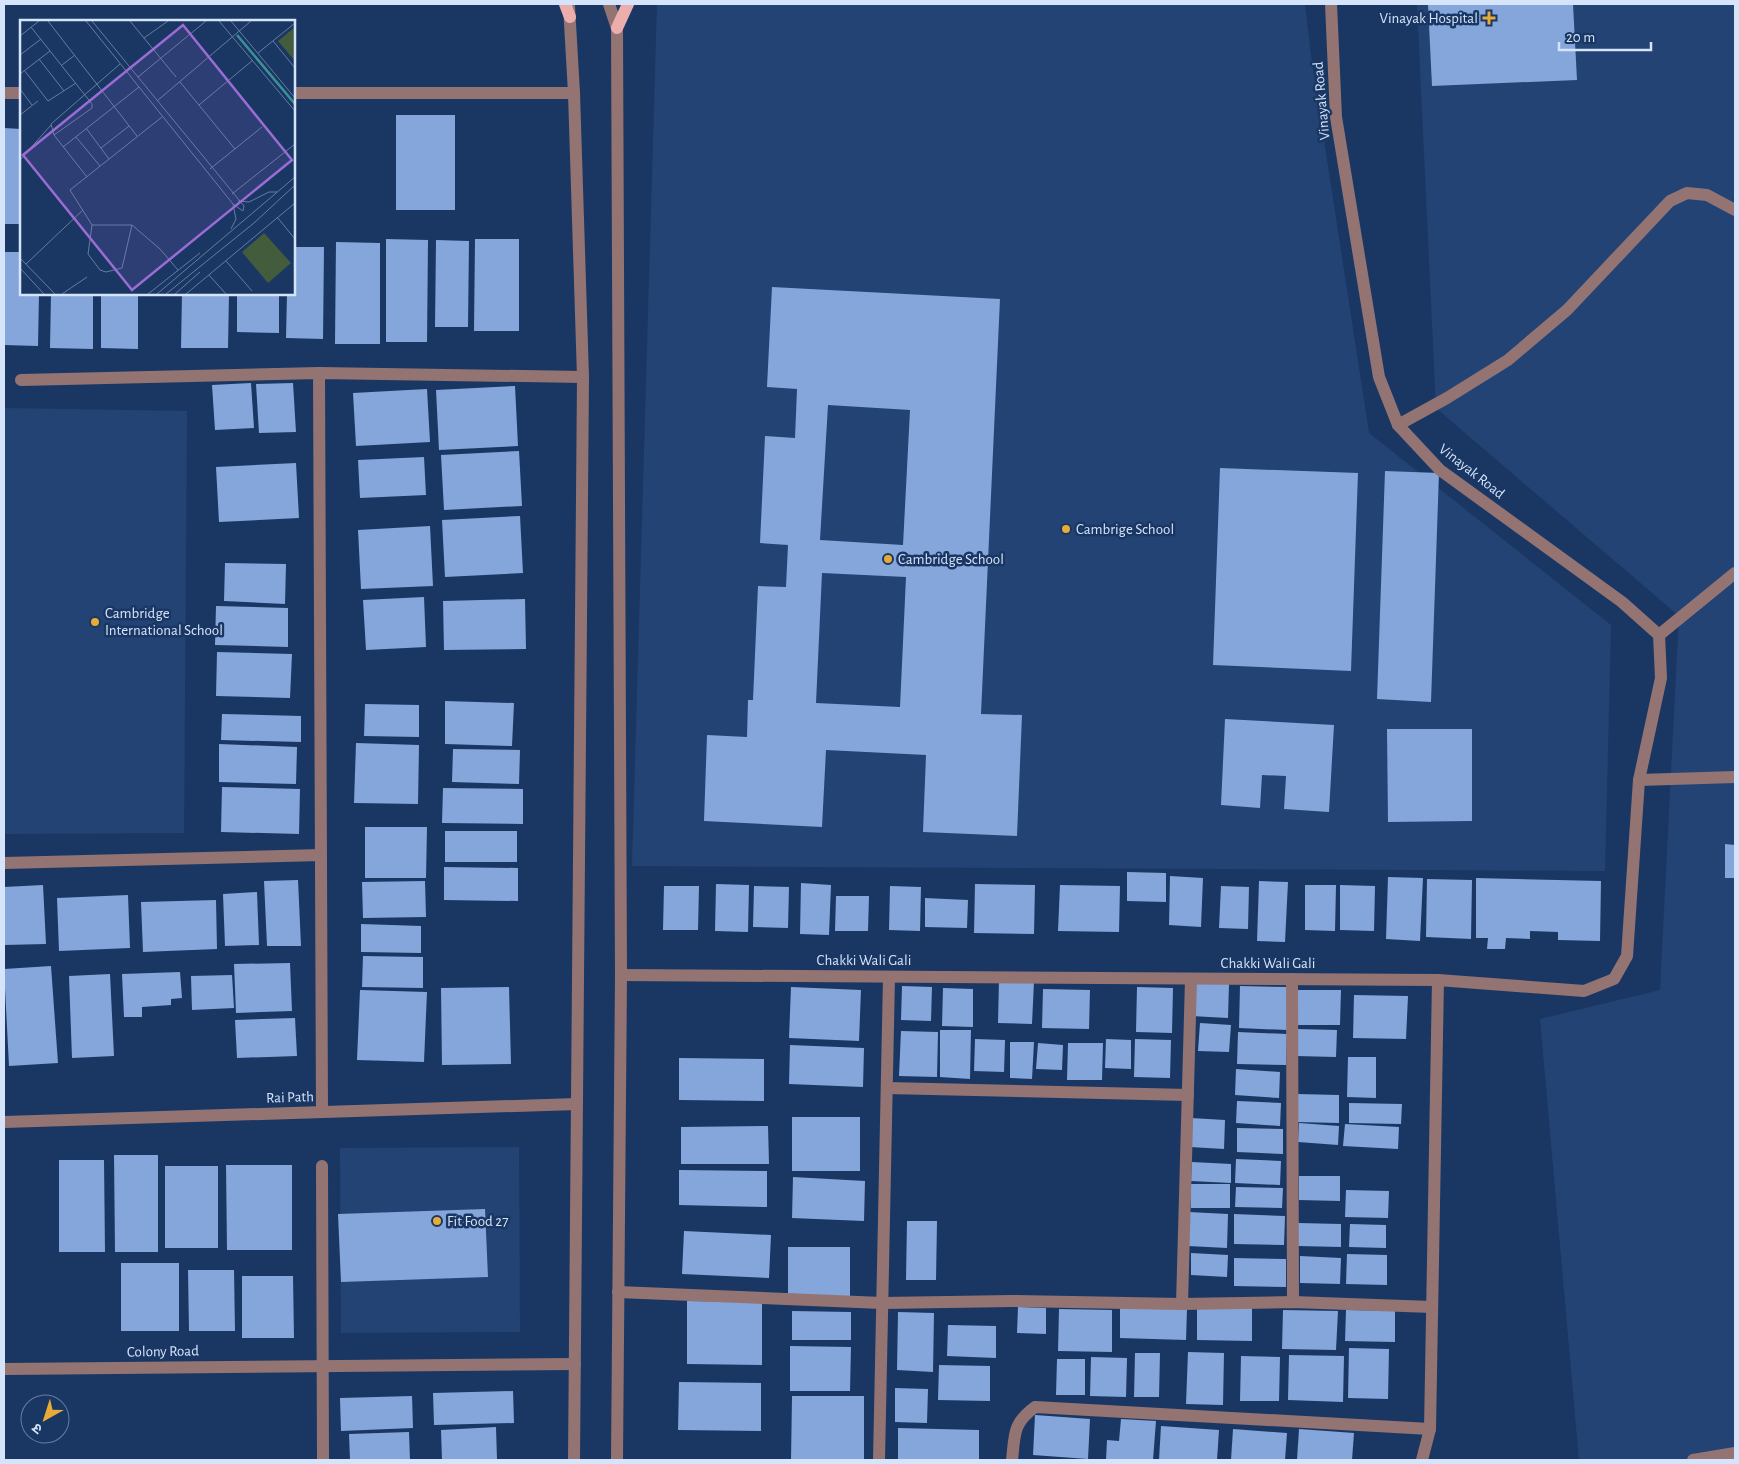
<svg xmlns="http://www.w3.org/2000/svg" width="1739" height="1464" viewBox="0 0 1739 1464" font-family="'Alegreya Sans','Noto Sans Devanagari',sans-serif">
<rect width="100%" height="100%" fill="#1a3764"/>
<g fill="#234375">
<polygon points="657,4 1305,4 1311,56 1369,433 1611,625 1605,871 632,866"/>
<polygon points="1417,4 1735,4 1735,1460 1579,1460 1540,1019 1660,990 1679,616 1436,408"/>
<polygon points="4,408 187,411 184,833 4,834"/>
<polygon points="519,1147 520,1332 341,1333 340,1148"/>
</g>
<g fill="#84a6db" fill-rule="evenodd">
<polygon points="1428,4 1573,4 1577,80 1432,86"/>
<rect x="396" y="115" width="59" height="95"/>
<polygon points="4,128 21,129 21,224 4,224"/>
<polygon points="386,239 428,240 427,342 386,342"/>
<polygon points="475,239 519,239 519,331 474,331"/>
<polygon points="436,240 469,241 468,327 435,327"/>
<polygon points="336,242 380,243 380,344 335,344"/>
<polygon points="294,247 324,247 323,339 286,338 287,294 294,294"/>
<polygon points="4,252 21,252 21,294 39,294 38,346 4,345"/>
<path d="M772,287l228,12 -19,415 41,1 -5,121 -94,-4 3,-77 -100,-5 -4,77 -118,-6 3,-86 40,2 1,-37h5l5,-114 28,1 2,-42 -28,-2 5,-107 30,2 2,-49 -30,-2zM828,405l82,5 -7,135 -83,-5zM822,573l84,4 -6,130 -84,-4z"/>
<polygon points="51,294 93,294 93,349 50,348"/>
<polygon points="101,294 138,294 138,349 101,348"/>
<polygon points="182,294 229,294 228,348 181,348"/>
<polygon points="237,294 279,294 279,333 237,332"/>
<polygon points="251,383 254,428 215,430 212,385"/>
<polygon points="293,383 296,432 259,433 256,384"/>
<polygon points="515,386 518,446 439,450 436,390"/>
<polygon points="427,389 430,442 356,446 353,393"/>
<polygon points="519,451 522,506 444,510 441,455"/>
<polygon points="424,457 426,495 360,498 358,460"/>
<polygon points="296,463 299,518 219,522 216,467"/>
<polygon points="1220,468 1358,473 1351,671 1213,665"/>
<polygon points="1385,471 1439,473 1431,702 1377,699"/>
<polygon points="520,516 523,573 445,577 442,520"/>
<polygon points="430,526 433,586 361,589 358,530"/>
<polygon points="225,563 286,564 285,604 224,601"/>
<polygon points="424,597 426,647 366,650 363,600"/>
<polygon points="525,599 526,649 444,650 443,601"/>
<polygon points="216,606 288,608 288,647 215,645"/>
<polygon points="217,652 292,654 290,698 216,696"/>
<polygon points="445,701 514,703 512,746 445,744"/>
<polygon points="365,704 419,705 419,737 364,736"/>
<polygon points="222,714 301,716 301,742 221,740"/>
<polygon points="1225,719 1334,725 1329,812 1284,809 1286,776 1262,775 1260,808 1221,805"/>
<polygon points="1387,729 1472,729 1472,821 1388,822"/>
<polygon points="356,743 419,745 418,804 354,803"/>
<polygon points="219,744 297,747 296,784 219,782"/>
<polygon points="453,749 520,750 519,784 452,782"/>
<polygon points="222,787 300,789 299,834 221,832"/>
<polygon points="443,788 523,789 523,824 442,823"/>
<polygon points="365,827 427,827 426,878 365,878"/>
<rect x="445" y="831" width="72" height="31"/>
<polygon points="1725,844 1735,845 1735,878 1725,878"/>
<polygon points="444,867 518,868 518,901 444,900"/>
<polygon points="1127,872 1166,873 1166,902 1127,901"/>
<polygon points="1170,876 1203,878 1201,927 1169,925"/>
<polygon points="1388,877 1423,878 1420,941 1386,939"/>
<polygon points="1476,878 1601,881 1600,941 1558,940 1558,932 1530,931 1530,939 1506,938 1505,949 1487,949 1488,938 1476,938"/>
<polygon points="1427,879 1472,880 1471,939 1426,937"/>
<polygon points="298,880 301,946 267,946 264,881"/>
<polygon points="425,881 426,917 363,918 362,882"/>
<polygon points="1259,881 1288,882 1285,942 1257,941"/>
<polygon points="801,883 831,885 829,935 800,934"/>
<polygon points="716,884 749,885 748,932 715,931"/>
<polygon points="975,884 1035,885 1034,934 974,933"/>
<polygon points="43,885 46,944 4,945 4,887"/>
<polygon points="1060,885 1120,886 1119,932 1058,931"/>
<polygon points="1305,885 1336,885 1335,931 1305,930"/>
<polygon points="1340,885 1375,886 1374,931 1340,930"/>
<polygon points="664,886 699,886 698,930 663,930"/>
<polygon points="754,886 789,887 788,928 753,927"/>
<polygon points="890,886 921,887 920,931 889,930"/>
<polygon points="1221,886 1249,887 1248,929 1219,928"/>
<polygon points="257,892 259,945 225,946 223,894"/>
<polygon points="128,895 130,948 59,951 57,898"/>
<polygon points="836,896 869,896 868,931 835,931"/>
<polygon points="925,898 968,900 967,928 925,927"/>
<polygon points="216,900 217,949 143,952 141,902"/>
<polygon points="361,924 421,926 421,953 361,952"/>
<polygon points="363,956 423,957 423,988 362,987"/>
<polygon points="290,963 292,1011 236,1013 234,964"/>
<polygon points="51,966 58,1063 9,1066 4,969"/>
<polygon points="180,972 182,998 171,999 171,1005 142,1007 142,1017 124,1017 122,974"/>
<polygon points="110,974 114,1056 72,1058 69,976"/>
<polygon points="232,975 234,1008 192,1010 191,976"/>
<polygon points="999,980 1034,981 1032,1024 998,1023"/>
<polygon points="1193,983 1229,984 1228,1018 1191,1016"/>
<polygon points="902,986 932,987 931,1021 901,1020"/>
<polygon points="1240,986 1288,987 1287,1030 1239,1028"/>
<polygon points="509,987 511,1064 442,1065 441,988"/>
<polygon points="791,987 861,990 859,1041 789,1038"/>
<polygon points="1137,987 1173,988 1172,1033 1136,1032"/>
<polygon points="943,988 973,989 973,1027 942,1026"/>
<polygon points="1043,989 1090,990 1089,1029 1042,1028"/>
<polygon points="360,990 427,992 424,1062 357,1060"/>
<polygon points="1298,990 1341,990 1340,1025 1297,1025"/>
<polygon points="1354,995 1408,996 1406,1039 1353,1038"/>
<polygon points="295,1018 297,1056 237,1058 235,1020"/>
<polygon points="1200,1023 1231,1025 1229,1052 1198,1051"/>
<polygon points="1296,1029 1337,1030 1336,1057 1296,1056"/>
<polygon points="940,1030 971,1030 970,1079 940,1077"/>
<polygon points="901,1031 938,1032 937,1077 899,1076"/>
<polygon points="1238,1032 1287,1034 1286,1065 1237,1064"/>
<polygon points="975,1039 1005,1040 1004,1072 974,1071"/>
<polygon points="1106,1039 1131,1040 1131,1069 1105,1068"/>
<polygon points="1135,1039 1171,1040 1170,1078 1134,1077"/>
<polygon points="1010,1042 1034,1042 1032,1079 1010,1078"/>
<polygon points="1038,1043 1063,1045 1062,1070 1036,1069"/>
<polygon points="1068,1043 1103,1043 1102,1080 1067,1080"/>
<polygon points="790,1045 864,1048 863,1087 789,1084"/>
<polygon points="1348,1057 1376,1057 1376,1098 1347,1097"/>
<polygon points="679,1058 764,1059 764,1101 679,1100"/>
<polygon points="1236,1069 1280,1072 1279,1098 1235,1095"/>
<polygon points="1297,1094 1339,1095 1339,1123 1296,1122"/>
<polygon points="1237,1101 1281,1103 1280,1126 1236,1123"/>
<polygon points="1349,1103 1402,1104 1401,1124 1349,1123"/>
<rect x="792" y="1117" width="68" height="54"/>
<polygon points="1191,1118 1225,1120 1224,1149 1190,1147"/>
<polygon points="1299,1123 1339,1126 1338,1145 1298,1142"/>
<polygon points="1345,1124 1399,1127 1398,1149 1343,1146"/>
<polygon points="768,1126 769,1164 681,1164 681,1127"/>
<polygon points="1237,1128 1283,1129 1283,1154 1237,1152"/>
<polygon points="114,1155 158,1155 158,1252 115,1252"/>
<polygon points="1236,1159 1281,1161 1280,1185 1235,1183"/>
<polygon points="59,1160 104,1160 105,1252 59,1252"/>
<polygon points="1192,1162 1231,1164 1231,1183 1191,1181"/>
<polygon points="226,1165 292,1165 292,1250 227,1250"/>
<rect x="165" y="1166" width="53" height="82"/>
<polygon points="679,1170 767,1171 767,1207 679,1205"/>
<polygon points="1299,1176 1340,1176 1340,1201 1299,1200"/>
<polygon points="793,1177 865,1181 864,1221 792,1218"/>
<rect x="1191" y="1184" width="39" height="24"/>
<polygon points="1236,1187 1283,1188 1282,1208 1235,1207"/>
<polygon points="1346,1190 1389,1191 1388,1218 1345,1217"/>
<polygon points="485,1209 488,1277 341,1282 338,1214"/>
<polygon points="1189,1212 1228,1214 1227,1248 1188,1246"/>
<polygon points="1234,1214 1285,1216 1284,1245 1234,1244"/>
<polygon points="907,1221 937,1221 936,1280 906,1280"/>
<polygon points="1298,1223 1341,1224 1341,1247 1298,1246"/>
<polygon points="1350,1224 1386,1225 1386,1248 1349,1247"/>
<polygon points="684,1231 771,1235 769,1278 682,1274"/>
<polygon points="788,1247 850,1247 850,1298 788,1297"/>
<polygon points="1191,1253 1228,1255 1227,1277 1191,1275"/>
<polygon points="1347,1254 1387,1255 1387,1285 1346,1284"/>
<polygon points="1300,1256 1341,1258 1340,1284 1300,1283"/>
<polygon points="1234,1258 1286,1259 1286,1287 1234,1286"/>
<rect x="121" y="1263" width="58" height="68"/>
<polygon points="188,1270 234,1270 235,1331 189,1331"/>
<polygon points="242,1276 293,1276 294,1338 242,1338"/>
<polygon points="687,1301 762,1302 762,1365 687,1364"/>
<polygon points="1018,1307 1046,1308 1046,1334 1017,1333"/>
<polygon points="1197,1307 1252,1308 1252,1341 1197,1340"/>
<polygon points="1120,1308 1187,1309 1186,1340 1120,1338"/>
<polygon points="1059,1309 1112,1310 1112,1352 1058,1351"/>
<polygon points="1283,1310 1338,1311 1336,1350 1282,1349"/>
<polygon points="1346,1310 1395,1311 1395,1342 1345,1341"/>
<polygon points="792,1311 851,1312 851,1340 792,1340"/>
<polygon points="898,1312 934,1313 933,1372 897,1370"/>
<polygon points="948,1325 996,1326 996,1358 947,1356"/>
<polygon points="790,1346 851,1347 850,1391 790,1391"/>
<polygon points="1349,1348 1389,1349 1388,1399 1348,1398"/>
<polygon points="1188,1352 1224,1353 1223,1405 1186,1404"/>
<polygon points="1135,1353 1160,1353 1159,1397 1134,1397"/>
<polygon points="1289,1355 1344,1356 1343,1402 1288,1400"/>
<polygon points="1241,1356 1280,1357 1279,1401 1240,1401"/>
<polygon points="1091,1357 1127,1358 1126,1397 1090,1396"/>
<polygon points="1057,1359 1085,1359 1085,1395 1056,1395"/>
<polygon points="939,1365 990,1366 990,1401 938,1400"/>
<polygon points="679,1382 761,1383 761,1431 678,1430"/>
<polygon points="895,1388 928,1389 927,1423 895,1422"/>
<polygon points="513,1391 514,1423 434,1425 433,1393"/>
<polygon points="412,1396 413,1428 341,1431 340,1398"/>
<polygon points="792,1396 864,1396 864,1460 791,1460"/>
<polygon points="1035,1415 1090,1419 1088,1459 1033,1455"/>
<polygon points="1121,1419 1156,1421 1153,1460 1106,1460 1107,1440 1119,1441"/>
<polygon points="1161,1426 1219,1430 1217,1460 1159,1460"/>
<polygon points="496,1427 497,1460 442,1460 441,1430"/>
<polygon points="898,1428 979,1430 979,1460 898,1460"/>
<polygon points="1233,1429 1287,1433 1285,1460 1231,1460"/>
<polygon points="1299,1429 1354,1433 1352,1460 1297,1460"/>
<polygon points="409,1432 410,1460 350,1460 349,1434"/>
</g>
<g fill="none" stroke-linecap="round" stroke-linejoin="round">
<g stroke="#937473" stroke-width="12">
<polyline points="609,4 617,28 621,975 617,1460"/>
<polyline points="569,6 574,93 583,377 574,1460"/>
<polyline points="4,93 21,93"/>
<polyline points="294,93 574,93"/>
<polyline points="319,373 322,1112"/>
<polyline points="21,380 319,373 583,377"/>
<polyline points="1398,425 1447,398 1508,360 1567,310 1670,201 1687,193 1707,195 1735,210"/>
<polyline points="1659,635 1735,573"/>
<polyline points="1639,780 1735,777"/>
<polyline points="4,863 321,855"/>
<polyline points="621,975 1438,980 1584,991 1614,979 1627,956 1639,780 1661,678 1659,635 1622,602 1440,470 1398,425 1379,377 1336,117 1331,4"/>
<polyline points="1292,979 1293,1302"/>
<polyline points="887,1088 1188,1095"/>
<polyline points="4,1122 577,1104"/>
<polyline points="322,1166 323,1460"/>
<polyline points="618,1292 882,1303 1012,1301 1182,1304 1293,1302 1432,1307"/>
<polyline points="1182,1304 1191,979"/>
<polyline points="4,1369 575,1364"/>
<polyline points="879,1460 889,977"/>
<path d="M1012,1460c3,-25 0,-36 23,-53l395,22"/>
<polyline points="1422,1460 1430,1429 1438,980"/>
<polyline points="1693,1460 1735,1453"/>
</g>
<g stroke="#ecaead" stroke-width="12">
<polyline points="565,4 570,17"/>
<polyline points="617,28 628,4"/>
</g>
</g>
<g fill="#e8ab37" stroke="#1a3764" stroke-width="2">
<path d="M1486.5 10.5h5v5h5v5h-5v5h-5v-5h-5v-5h5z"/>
<circle cx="1066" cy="529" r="5"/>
<circle cx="888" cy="559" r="5"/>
<circle cx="95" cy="622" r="5"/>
<circle cx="437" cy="1221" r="5"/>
</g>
<g text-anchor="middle" stroke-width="5" stroke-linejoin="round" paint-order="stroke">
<g font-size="15" fill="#d5e4fa" stroke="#1a3764" text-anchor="start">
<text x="1478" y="23" text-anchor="end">Vinayak Hospital</text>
<text x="1076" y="534">Cambrige School</text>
<text x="898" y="564">Cambridge School</text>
<text x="105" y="618">Cambridge<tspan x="105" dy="17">International School</tspan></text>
<text x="447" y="1226">Fit Food 27</text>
</g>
<g font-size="15" fill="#d5e4fa" stroke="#1a3764">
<text transform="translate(1321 101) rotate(-95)" y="5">Vinayak Road</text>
<text transform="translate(1472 471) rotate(38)" y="5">Vinayak Road</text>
<text x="864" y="965">Chakki Wali Gali</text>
<text x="1268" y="968">Chakki Wali Gali</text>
<text transform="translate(290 1097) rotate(-2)" y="5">Rai Path</text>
<text transform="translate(163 1351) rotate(-1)" y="5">Colony Road</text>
</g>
</g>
<g transform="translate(20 20)">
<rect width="275" height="275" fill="#1a3764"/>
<path d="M275,7v34l-17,-20zM244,213l27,30 -23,20 -26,-31z" fill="#435c3c"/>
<path fill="none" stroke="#3b9195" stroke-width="2.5" d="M217,15l58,69"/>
<path fill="none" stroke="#657ca0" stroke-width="1" d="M28,1l89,115M66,1l147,183 10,7 1,-5 -152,-185M110,1l46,56M199,1l76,90M211,1l64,77M11,7l61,77v4l-38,27M0,16l19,-15M124,18l24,-17M253,21l22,27M238,33l37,-30M0,35l21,-16M19,39l25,32M42,45l13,-10M4,50l24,31 28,-18M0,54l30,-23M118,57l68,-56M160,62l55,67M0,69l12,16M137,81l94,-80M179,85l54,-45M0,95l18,-14M142,97l-92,73 22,35h40l28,24 18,21M66,108l23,31M56,117l24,29M43,127l76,-60M81,128l28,-22M0,140l31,-35M190,149l52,-42M67,157l-33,-42 -3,-11 69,-60M212,174l63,-50M218,181l11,1 20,-10h8M257,197l18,22M72,205l-4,29 12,16 6,2 16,-4 10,-43M211,209l5,-10 -3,-15M0,238l35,36M206,241l26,30M6,244l57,-54M0,248l24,26M189,255l17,19M42,274l25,-17M128,274l52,-41M137,274l138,-117M146,274l88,-71 41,-38M155,274l25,-22M166,274l109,-91"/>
<path fill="#9a6cd4" fill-opacity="0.15" stroke="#9a6cd4" stroke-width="2.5" d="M163,5l109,135 -160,130 -109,-135z"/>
<rect width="275" height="275" fill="none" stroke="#d5e4fa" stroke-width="2.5"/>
</g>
<rect width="1739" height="1464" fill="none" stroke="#d5e4fa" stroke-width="10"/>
<g transform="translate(45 1419) rotate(219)"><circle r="24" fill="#1a3764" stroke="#657ca0"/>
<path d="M0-4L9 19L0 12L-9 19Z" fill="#e8ab37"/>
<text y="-8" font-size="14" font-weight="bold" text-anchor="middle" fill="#d5e4fa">उ</text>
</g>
<path d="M1559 42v8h92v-8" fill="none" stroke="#d5e4fa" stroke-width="2.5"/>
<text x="1566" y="42" font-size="15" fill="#d5e4fa" stroke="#1a3764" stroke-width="4" paint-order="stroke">20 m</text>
</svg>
